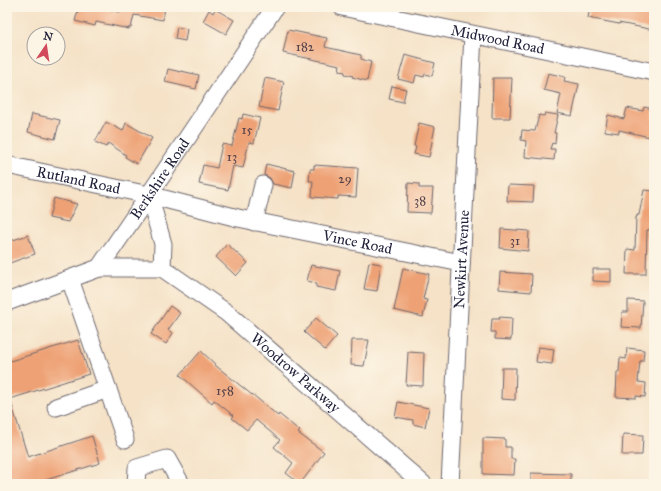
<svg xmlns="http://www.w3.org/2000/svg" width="661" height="491" viewBox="0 0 661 491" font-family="'IM FELL Great Primer',serif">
<rect width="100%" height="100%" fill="#fcf5e5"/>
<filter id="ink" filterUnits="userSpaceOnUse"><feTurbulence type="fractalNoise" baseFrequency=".025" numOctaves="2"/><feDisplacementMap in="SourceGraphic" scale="8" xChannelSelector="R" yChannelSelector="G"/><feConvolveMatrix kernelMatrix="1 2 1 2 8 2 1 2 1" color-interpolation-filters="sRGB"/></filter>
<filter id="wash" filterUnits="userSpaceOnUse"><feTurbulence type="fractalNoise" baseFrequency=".012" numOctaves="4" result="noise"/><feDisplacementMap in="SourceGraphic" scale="16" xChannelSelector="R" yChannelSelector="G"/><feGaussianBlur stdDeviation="0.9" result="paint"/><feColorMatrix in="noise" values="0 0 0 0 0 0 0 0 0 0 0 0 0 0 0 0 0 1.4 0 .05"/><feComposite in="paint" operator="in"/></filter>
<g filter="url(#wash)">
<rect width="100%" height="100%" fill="#f5e2c7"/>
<g id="blocks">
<g fill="#eea175">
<polygon points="79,7 99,7 120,12 121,7 165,7 163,20 134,15 131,28 129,27 129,29 96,22 95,26 75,21"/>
<polygon points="590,7 654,7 654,30 619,23 619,24 588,18"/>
<polygon points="215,9 234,20 226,34 203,21 209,10 213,13"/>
<polygon points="177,27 187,29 185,41 175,39"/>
<polygon points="288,30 327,38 325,47 361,55 361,59 371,62 367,81 352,77 353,76 345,74 345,72 339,71 340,65 283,53"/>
<polygon points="405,55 435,63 432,76 425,74 424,77 416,75 414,83 398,79"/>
<polygon points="168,69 181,72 181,71 199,75 196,89 165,82"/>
<polygon points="548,73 565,77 564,81 579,84 572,116 557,113 561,94 544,90"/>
<polygon points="265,78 284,82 278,111 259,107"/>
<polygon points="493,78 512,78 510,118 492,118"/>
<polygon points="392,86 406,89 403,102 389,99"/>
<polygon points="644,107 654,109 654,138 619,130 619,133 605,131 608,115 624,119 627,108 643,111"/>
<polygon points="545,113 558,115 554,133 556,133 555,144 552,143 550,149 555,149 554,160 525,157 526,141 521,140 522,130 535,131 539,115 544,116"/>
<polygon points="32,114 60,120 55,139 28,132"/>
<polygon points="243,114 260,118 254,143 249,142 243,168 233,166 228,190 199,184 203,165 217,168 222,144 232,146 239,118 242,119"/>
<polygon points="106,122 123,131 126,123 152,138 137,164 125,157 126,155 108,143 106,147 95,142"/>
<polygon points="419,123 435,127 429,157 414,154 416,147 414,146"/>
<polygon points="266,164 295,171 292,188 273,184 270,178 264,175"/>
<polygon points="314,165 358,168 356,197 338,196 338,199 312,197 313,181 309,181 310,169 314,169"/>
<polygon points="408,183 419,184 419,188 433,188 431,213 407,212"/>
<polygon points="508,185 534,186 533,202 507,201"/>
<polygon points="644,190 654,191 654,229 649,229 649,230 647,230 646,274 626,274 627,249 635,250 636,217 637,217 637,215 639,215"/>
<polygon points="54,198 77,204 68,222 49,218"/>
<polygon points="501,229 529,231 528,251 500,248"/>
<polygon points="28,235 35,254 7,264 7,242"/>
<polygon points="227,244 248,263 236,276 216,257"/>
<polygon points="369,262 381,264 377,291 364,289"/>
<polygon points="311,265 340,271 336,291 316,287 316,283 307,281"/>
<polygon points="403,268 429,274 423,299 427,300 423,317 394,310"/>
<polygon points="593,269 611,269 611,282 593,281"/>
<polygon points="500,272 531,274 531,275 532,275 531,292 499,289"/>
<polygon points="628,300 643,301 641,328 621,327 622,312 628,312"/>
<polygon points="170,306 180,313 168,330 173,333 166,344 151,334"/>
<polygon points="499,317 512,318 511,340 495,339 495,332 491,332 492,319 500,319"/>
<polygon points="316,318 337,336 325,350 304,332"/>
<polygon points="78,340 89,374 10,399 28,457 92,436 100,463 33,484 7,484 7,362"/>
<polygon points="352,340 369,340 364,366 351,365"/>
<polygon points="538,347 554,349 552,364 536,362"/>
<polygon points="627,348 644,350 643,361 640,361 638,382 646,383 645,397 636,396 636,398 616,397 617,372 619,372 620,358 626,359"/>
<polygon points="201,351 215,364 215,365 252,395 252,394 278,416 279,414 300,431 298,433 324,452 300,484 286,473 293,463 274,447 280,440 256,420 247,430 232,418 234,416 214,400 212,403 180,375"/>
<polygon points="408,352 424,353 423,386 406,385"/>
<polygon points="502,368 516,368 515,400 501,399"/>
<polygon points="398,402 429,408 425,427 413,424 413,420 395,417"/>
<polygon points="623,434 643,435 642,455 622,455"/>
<polygon points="483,438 505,439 505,447 511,447 511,459 515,459 514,475 483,474"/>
<polygon points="531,473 571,474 571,484 531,484"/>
</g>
</g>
</g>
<g filter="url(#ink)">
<use href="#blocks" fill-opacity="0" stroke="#6c656c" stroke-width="1"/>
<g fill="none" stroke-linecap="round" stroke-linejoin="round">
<g stroke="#6c656c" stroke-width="19">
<g id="minor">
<path id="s1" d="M342,7l312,65"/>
<path id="s2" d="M7,165l142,30 89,23 223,45"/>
<polyline points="149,195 163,244 162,268"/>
<polyline points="254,222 263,185"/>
<path id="s3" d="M99,268h63l65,45 196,171"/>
<polyline points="70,279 125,439"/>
<path id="s4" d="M7,302l92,-34 50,-73 126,-188"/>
<polyline points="56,407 108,389"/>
<polyline points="136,484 137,468 167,459 181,484"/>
<path id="s5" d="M450,484l23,-449"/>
</g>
</g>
<use href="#minor" stroke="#fff" stroke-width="17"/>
</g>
</g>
<g text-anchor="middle" stroke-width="3.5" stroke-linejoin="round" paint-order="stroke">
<g font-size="13" fill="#55424a">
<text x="305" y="51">182</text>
<text x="247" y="134">15</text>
<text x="232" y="161">13</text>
<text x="345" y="183">29</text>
<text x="420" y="205">38</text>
<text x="515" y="245">31</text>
<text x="225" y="395">158</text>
</g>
<g font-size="15" fill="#22223b" stroke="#fcf5e5">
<text dy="5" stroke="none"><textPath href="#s1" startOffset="159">Midwood Road</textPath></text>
<text dy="5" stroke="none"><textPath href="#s4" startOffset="206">Berkshire Road</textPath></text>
<text dy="5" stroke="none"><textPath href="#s2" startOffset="73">Rutland Road</textPath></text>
<text dy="5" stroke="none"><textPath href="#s2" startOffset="359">Vince Road</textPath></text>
<text dy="5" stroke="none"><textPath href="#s5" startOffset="225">Newkirt Avenue</textPath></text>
<text dy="5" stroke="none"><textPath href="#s3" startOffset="233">Woodrow Parkway</textPath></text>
</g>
</g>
<rect width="661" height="491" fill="none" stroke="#fcf5e5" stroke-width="24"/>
<g transform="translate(46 46) rotate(13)"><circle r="19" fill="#fcf5e5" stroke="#a5a1a1"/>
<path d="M0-3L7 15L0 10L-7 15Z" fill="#d1495b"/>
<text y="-6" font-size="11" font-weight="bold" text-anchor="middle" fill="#22223b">N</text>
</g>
</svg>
